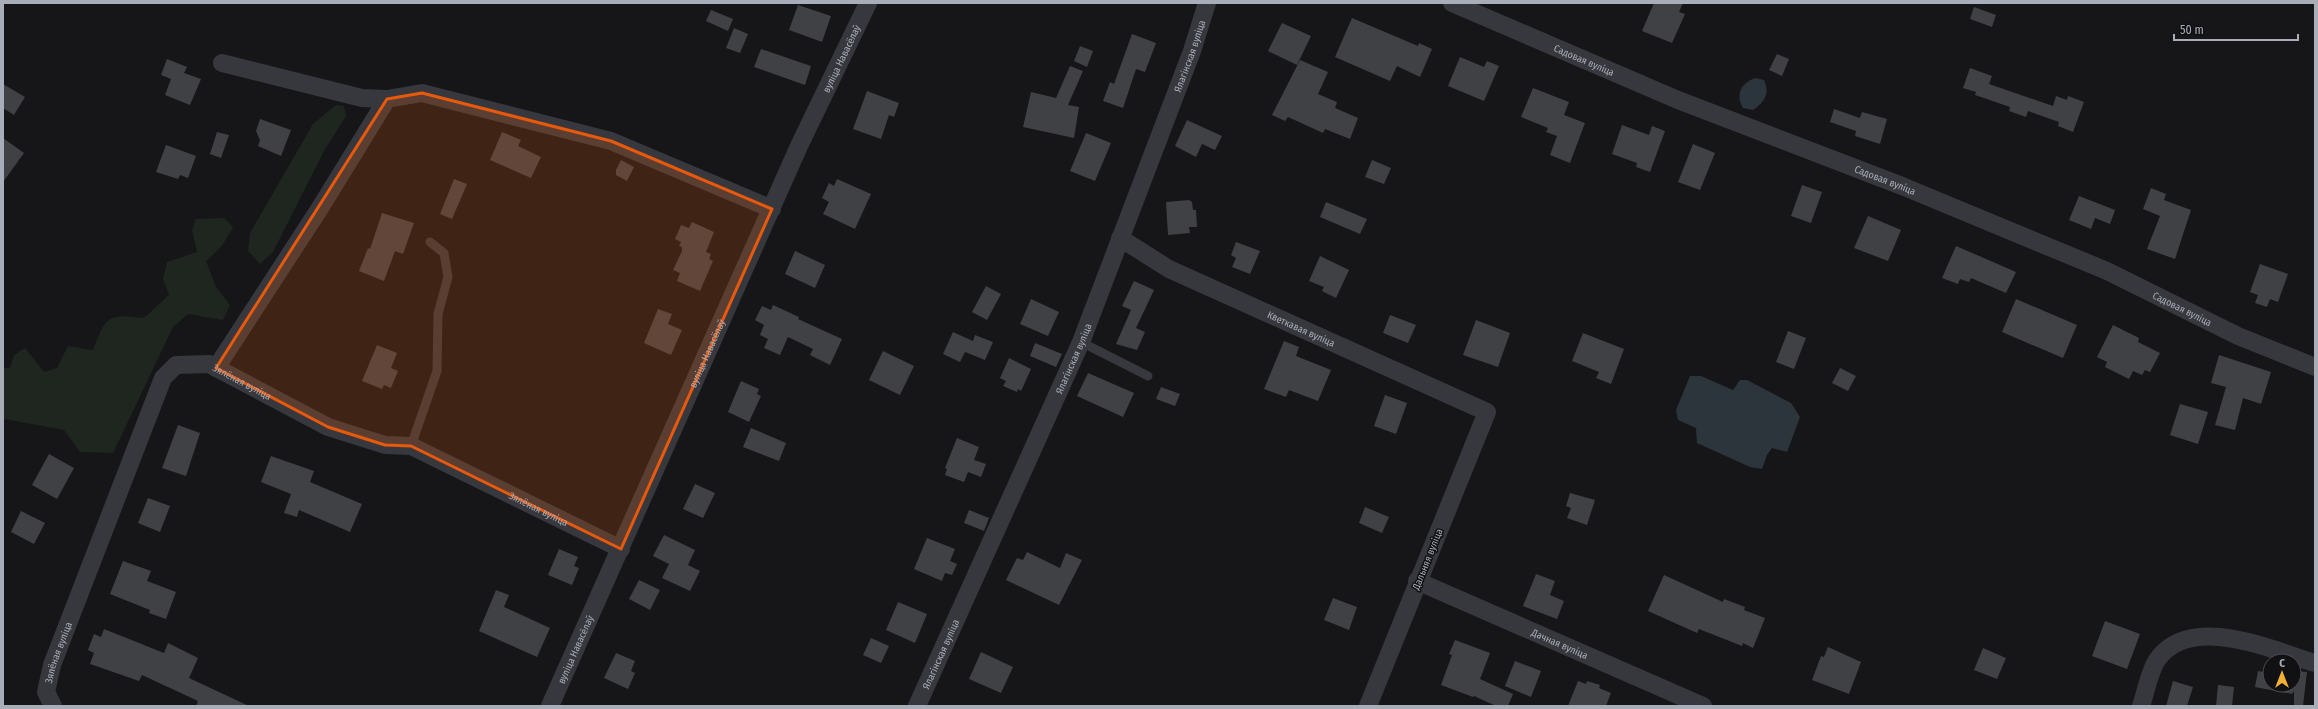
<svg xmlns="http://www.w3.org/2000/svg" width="2318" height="709" viewBox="0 0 2318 709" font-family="'Fira Sans Condensed',sans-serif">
<rect width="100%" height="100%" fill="#161618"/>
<g fill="#1e261f">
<polygon points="336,105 344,106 346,116 324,151 273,252 260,264 248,251 250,233 313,124"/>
<path d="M224,218l9,9 -11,19 -16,15 10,26 14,18 -7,15 -35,-6 -15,13 -60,126 -33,-1 -16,-22 -59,-11 -2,3v-54h7l4,-13 11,-7 19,24 13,-4 11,-22 25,4c13,-34 14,-36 51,-32l25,-23 -6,-16 4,-17 30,-10 -5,-22 4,-11z"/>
</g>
<g fill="#2c353c">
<path d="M1755,78l9,2c6,13 1,22 -11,30l-10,-2c-8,-13 -2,-25 12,-30z"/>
<polygon points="1690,376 1701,376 1733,390 1740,380 1747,380 1791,403 1800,417 1787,452 1772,448 1767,455 1762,469 1750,467 1697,443 1696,428 1678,420 1676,410"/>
</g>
<g fill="#404145">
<polygon points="1654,3 1683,3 1679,12 1685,14 1672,43 1642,31"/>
<polygon points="798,5 831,16 822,42 789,30"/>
<polygon points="1974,7 1996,15 1992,27 1970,19"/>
<polygon points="711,10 733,19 728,31 706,21"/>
<polygon points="1352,18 1418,46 1419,43 1432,49 1420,77 1397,66 1390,81 1335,57"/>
<polygon points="1282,23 1311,36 1297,65 1268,51"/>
<polygon points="734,28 748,34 740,53 726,48"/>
<polygon points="1132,34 1156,43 1145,72 1136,69 1123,108 1103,101 1110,82 1114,84"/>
<polygon points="1080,46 1093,51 1087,67 1074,61"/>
<polygon points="761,49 811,66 805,85 754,67"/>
<polygon points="1777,54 1789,59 1782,76 1769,70"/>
<polygon points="1460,57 1484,67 1487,61 1499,66 1484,101 1448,86"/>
<polygon points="167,59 187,67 184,73 201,79 190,105 165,95 171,79 161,75"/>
<polygon points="1300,60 1328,72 1318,94 1337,102 1335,108 1358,118 1350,139 1325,129 1323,133 1288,117 1285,121 1272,115"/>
<polygon points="1070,66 1083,71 1068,105 1079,107 1074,138 1023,127 1031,92 1056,98"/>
<polygon points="1970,68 1992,76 1989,84 2053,106 2056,96 2067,100 2068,96 2084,102 2073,132 2058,126 2059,122 2028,111 2026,117 2009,111 2010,107 1975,95 1976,92 1963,88"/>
<polygon points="3,84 25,97 14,115 3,108"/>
<polygon points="1533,88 1569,102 1564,115 1585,123 1570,163 1550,155 1557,136 1546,132 1548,128 1521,117"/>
<polygon points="867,91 899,103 894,117 889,115 881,139 853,129"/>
<polygon points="1834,109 1860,118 1862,112 1887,119 1880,144 1855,136 1856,131 1830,122"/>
<polygon points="260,119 291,130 281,156 258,146 260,140 256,131"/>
<polygon points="1187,120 1222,136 1215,150 1202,144 1196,157 1175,146"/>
<polygon points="1622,125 1649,135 1652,126 1665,131 1650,172 1636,167 1637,163 1612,154"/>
<polygon points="217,132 229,135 221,158 210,154"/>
<polygon points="502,132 521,140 518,146 541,157 531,178 490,160"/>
<polygon points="1086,133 1111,143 1095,181 1070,171"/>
<polygon points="3,138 24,153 3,182"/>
<polygon points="1693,144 1715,153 1700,190 1678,182"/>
<polygon points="166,145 196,156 188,178 180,175 178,179 156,172"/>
<polygon points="621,160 634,167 627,181 616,175 616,170"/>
<polygon points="1372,160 1391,168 1384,184 1365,177"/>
<polygon points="454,179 467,184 452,219 440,214"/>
<polygon points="837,179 871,194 855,229 823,214 829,202 822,198 829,183 834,186"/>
<polygon points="1802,185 1822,192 1811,223 1791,216"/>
<polygon points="2151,188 2166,194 2164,200 2191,210 2175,259 2147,249 2160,216 2143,209"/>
<polygon points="2079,196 2115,210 2110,224 2095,218 2091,229 2069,220"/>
<polygon points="1189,200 1192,202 1193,210 1196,210 1197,227 1189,227 1190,233 1168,235 1166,202"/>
<polygon points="1326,202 1367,219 1360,234 1320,217"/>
<polygon points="382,213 414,223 403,254 395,251 384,281 359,271 368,248 370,249"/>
<polygon points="1868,216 1901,230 1888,261 1854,248"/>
<polygon points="692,222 714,232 706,252 711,254 709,259 713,261 700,291 677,281 680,273 673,270 682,251 682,247 679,246 681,242 675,239 681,225 689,228"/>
<polygon points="1236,242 1260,251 1250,274 1232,267 1236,258 1231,255"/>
<polygon points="1956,246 2016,272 2006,293 1971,278 1969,282 1960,279 1958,284 1942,278"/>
<polygon points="795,251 825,265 815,288 785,274"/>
<polygon points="1320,256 1349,270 1336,298 1322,291 1324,287 1309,281"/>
<polygon points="2260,264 2288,274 2278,302 2270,299 2267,307 2255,303 2258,295 2250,292"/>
<polygon points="1134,281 1154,290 1136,328 1145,332 1137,350 1116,344 1131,310 1122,306"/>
<polygon points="986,286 1001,294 987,320 972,312"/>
<polygon points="1031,299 1059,312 1048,336 1020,324"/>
<polygon points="2016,299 2077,325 2063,358 2002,332"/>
<polygon points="773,305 799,317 798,319 842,339 830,365 810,355 813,349 788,337 780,355 764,348 768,339 760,335 764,325 755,320 762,306 771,310"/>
<polygon points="658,309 672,314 668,324 682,330 671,355 644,343"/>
<polygon points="1390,315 1416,325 1408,343 1383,333"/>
<polygon points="1476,320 1510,333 1498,367 1463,355"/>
<polygon points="2113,325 2139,338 2138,342 2160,353 2150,372 2145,370 2142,375 2133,371 2129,379 2105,367 2107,362 2097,357"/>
<polygon points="1788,331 1806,338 1794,369 1776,362"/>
<polygon points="953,332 973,341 975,335 993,342 985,360 965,352 960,362 943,354"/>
<polygon points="1583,333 1624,349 1611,384 1596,378 1599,372 1572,361"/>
<polygon points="1284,341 1299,347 1296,356 1331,370 1318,401 1289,390 1286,397 1264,389"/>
<polygon points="1035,343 1062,354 1056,367 1030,356"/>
<polygon points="377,345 397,353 391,368 398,371 391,388 384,385 382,389 362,381"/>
<polygon points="883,351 914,366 900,395 869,380"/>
<polygon points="2219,355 2271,372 2261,404 2243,398 2235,430 2215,425 2226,387 2211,383"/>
<polygon points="1009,358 1031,369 1021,391 1018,389 1017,392 1003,386 1006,381 1000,378"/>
<polygon points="1840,368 1856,376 1848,391 1832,383"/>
<polygon points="1088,373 1134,393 1123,417 1077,396"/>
<polygon points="741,381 759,389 757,394 761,396 749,422 728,412"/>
<polygon points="1161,387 1180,394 1175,406 1156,399"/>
<polygon points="1385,395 1407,403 1396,434 1374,426"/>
<polygon points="2180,404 2208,412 2198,444 2170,435"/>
<polygon points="178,425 200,433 186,476 162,468"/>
<polygon points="751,428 786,443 779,461 743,447"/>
<polygon points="957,438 979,447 974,460 986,464 981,477 968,472 964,482 945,475 947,469 945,468"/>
<polygon points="49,454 74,468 57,499 32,485"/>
<polygon points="271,456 314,471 310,482 362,504 350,532 299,510 297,517 284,513 291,494 261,482"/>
<polygon points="695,484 715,493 703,518 683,509"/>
<polygon points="1570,493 1595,500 1587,525 1567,518 1571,508 1566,506"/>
<polygon points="148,498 170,506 160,532 138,523"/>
<polygon points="1365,507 1389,517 1382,533 1359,523"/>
<polygon points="969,510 989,518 984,531 964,523"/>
<polygon points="21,511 45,523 34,544 11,532"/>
<polygon points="664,535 695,550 688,565 700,571 690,591 662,578 669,564 653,556"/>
<polygon points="927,538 955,549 950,561 957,564 952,575 945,573 942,581 914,569"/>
<polygon points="559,549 578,557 574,566 579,568 572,585 548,575"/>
<polygon points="1027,552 1060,568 1066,553 1082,560 1059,605 1006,580 1017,558 1023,560"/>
<polygon points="123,561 151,571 147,581 176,592 166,619 149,613 150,610 110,594"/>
<polygon points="1536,574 1555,581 1550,595 1564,601 1557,619 1523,606"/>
<polygon points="1664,575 1723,602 1724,599 1745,607 1744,610 1765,618 1753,648 1743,643 1742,646 1699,629 1697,633 1648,611"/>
<polygon points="639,580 660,590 650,610 629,599"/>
<polygon points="496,590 509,595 504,607 550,628 537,657 479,631"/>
<polygon points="1333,598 1357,607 1349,630 1324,620"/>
<polygon points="898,602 927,614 915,643 886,630"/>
<polygon points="2105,621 2140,634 2127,669 2092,656"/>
<polygon points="104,629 164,653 168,643 198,658 189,678 249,706 196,706 198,701 142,675 139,681 90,664 94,653 88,650 94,634 101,637"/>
<polygon points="871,638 889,646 881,663 863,655"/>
<polygon points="1455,640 1490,653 1480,679 1513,694 1508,706 1496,706 1474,696 1473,697 1441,685 1452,655 1449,654"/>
<polygon points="1828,647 1861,662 1849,694 1812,680 1821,656 1824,657"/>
<polygon points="1983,648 2006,658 1997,679 1974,670"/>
<polygon points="981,652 1013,667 1001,693 969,679"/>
<polygon points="616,653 635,661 631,671 635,673 628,689 604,678"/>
<polygon points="1515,661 1541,671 1531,697 1505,686"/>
<polygon points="2258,671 2270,673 2270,685 2294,685 2294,671 2307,672 2303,706 2294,706 2294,691 2292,694 2255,687"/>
<polygon points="1578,681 1586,684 1587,681 1600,685 1599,688 1611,693 1606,706 1568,706"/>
<polygon points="2173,681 2193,687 2187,706 2166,706"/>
<polygon points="2218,685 2234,687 2232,706 2216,706"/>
</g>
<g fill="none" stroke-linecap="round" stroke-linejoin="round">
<g stroke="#37383d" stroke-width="9">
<polyline points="1081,342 1148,376"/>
<polyline points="411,446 437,371 438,314 448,277 444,253 430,242"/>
</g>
<g stroke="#37383d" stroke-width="18">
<path id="s1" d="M1452,3l226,97 224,86 205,85 131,65 77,31"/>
<polyline points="222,63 362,98 387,99 422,93 611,141 772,209"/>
<path id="s2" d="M1120,238l49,31 318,143 -119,294"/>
<polyline points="216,368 320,208 387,99"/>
<path id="s3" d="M1417,581l286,125"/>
<path id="s4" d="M53,706l-7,-14 6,-27 111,-287 13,-13 33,-1 119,63 57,18 26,1 210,103"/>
<path id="s5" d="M550,706l249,-560 69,-143"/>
<path id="s6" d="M917,706l164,-364 111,-291 15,-48"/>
<path d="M2141,706c5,-14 8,-34 16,-46 33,-48 115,-10 158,3"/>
</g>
</g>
<path fill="#e8590c" fill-opacity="0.2" stroke="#e8590c" stroke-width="3" stroke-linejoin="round" d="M422,93l189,48 161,68 -151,340 -210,-103 -26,-1 -57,-18 -112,-59 171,-269z"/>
<g text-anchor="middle" stroke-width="3" stroke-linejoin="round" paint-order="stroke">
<g font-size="10" fill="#a8adb8" stroke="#111113">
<text dy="4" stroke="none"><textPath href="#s6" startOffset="705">Ялагінская вуліца</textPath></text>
<text dy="4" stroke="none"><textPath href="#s5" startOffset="710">вуліца Навасёлаў</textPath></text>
<text dy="4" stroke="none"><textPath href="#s1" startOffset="144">Садовая вуліца</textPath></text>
<text dy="4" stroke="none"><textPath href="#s1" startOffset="468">Садовая вуліца</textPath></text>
<text dy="4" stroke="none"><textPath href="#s1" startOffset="792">Садовая вуліца</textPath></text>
<text dy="4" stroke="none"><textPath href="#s2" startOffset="203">Кветкавая вуліца</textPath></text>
<text dy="4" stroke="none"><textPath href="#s5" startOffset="386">вуліца Навасёлаў</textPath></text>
<text dy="4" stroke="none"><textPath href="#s6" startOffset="381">Ялагінская вуліца</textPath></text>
<text dy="4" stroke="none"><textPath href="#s4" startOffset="440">Зялёная вуліца</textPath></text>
<text dy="4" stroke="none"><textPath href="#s4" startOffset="765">Зялёная вуліца</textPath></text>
<text transform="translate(1427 559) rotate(-68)" y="4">Дальняя вуліца</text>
<text dy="4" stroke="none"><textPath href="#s3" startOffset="156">Дачная вуліца</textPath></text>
<text dy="4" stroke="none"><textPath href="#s5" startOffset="62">вуліца Навасёлаў</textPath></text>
<text dy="4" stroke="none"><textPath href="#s4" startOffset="57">Зялёная вуліца</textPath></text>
<text dy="4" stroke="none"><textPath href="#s6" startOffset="57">Ялагінская вуліца</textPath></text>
</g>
</g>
<rect width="2318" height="709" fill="none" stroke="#a8adb8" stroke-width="8"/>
<g transform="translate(2282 673)"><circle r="19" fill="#111113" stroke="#4d4f55"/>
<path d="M0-3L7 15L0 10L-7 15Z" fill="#f2b134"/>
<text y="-6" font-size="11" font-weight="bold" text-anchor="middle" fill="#a8adb8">С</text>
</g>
<path d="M2174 34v6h124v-6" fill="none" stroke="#a8adb8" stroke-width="2"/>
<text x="2180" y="34" font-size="12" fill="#a8adb8" stroke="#111113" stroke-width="3" paint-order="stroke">50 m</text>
</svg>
